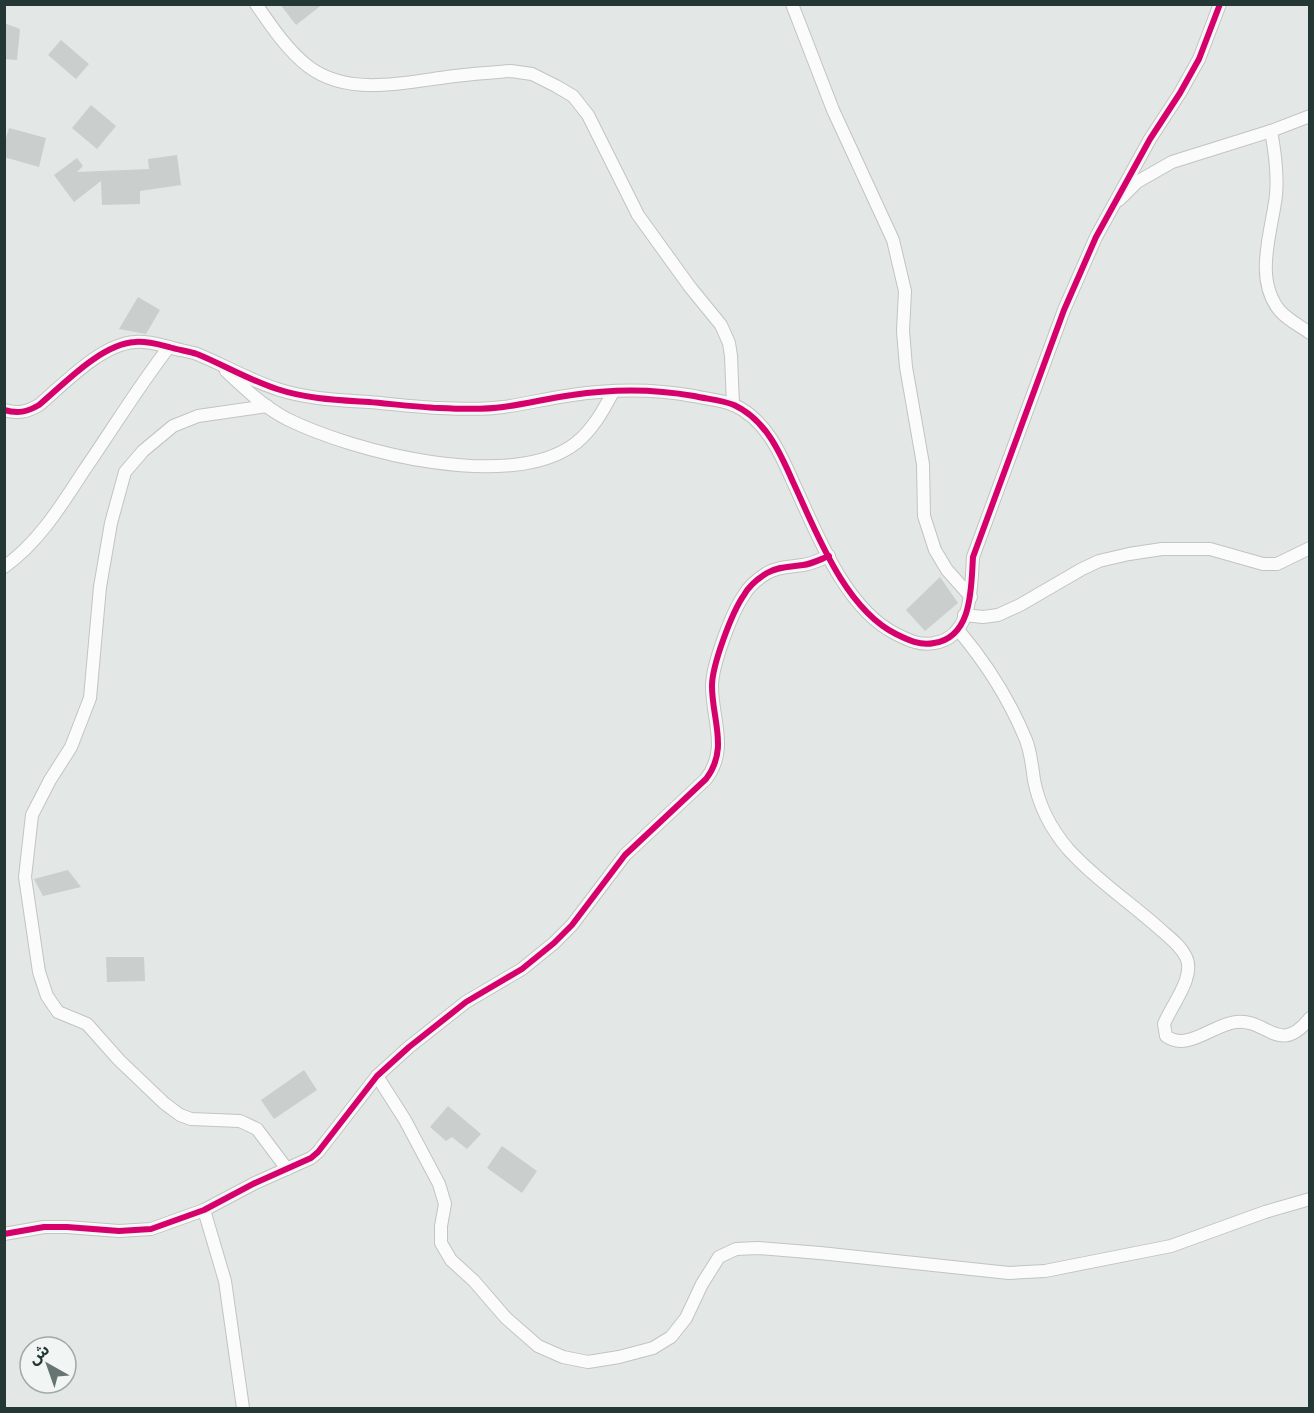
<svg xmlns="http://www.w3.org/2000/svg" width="1314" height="1413" viewBox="0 0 1314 1413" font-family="Arial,'Noto Sans Arabic',sans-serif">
<rect width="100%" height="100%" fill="#e3e7e5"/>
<g fill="#cacecd">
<polygon points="280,4 323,4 296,25"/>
<polygon points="4,23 20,29 17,60 4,59"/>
<polygon points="61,40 89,64 76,79 48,55"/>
<polygon points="91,105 116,126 97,149 72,128"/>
<polygon points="9,128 46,138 39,167 4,157 4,145"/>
<polygon points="177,155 181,185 140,191 140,204 102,205 101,181 74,202 54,175 77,158 83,166 77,172 149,169 148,159"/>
<polygon points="138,297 160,310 146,334 119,329"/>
<polygon points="940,577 958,603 925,631 906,610"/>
<polygon points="68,870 81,887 43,896 34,879"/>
<polygon points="106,957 144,957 145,981 107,982"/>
<polygon points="304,1070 317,1090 274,1119 261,1100"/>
<polygon points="448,1106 481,1134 467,1149 452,1137 446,1141 430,1127"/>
<polygon points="502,1146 537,1171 522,1193 487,1168"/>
</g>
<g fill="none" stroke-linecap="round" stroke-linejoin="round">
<g stroke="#c0c4c2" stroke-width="14">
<g id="street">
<path d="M256,4c15,22 32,47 53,63 39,29 94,16 138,10 21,-3 43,-4 64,-6l21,3 24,12 17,10 15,19 50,100 52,72 31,38 8,18 2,13 2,49"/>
<polyline points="792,4 833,110 893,240 905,291 903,331 906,367 923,464 924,516 935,550 947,570 971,597"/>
<path d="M1271,131c4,21 7,42 5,64 -4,36 -23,84 4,116 8,9 20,15 30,22"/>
<polyline points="1119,200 1137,182 1172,162 1271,131 1310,116"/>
<path d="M226,371c19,18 38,36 61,48 67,33 225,74 289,24 17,-14 27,-32 37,-51"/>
<polyline points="267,406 198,416 173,426 143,451 125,472 111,523 100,587 90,698 71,747 50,780 32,815 25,877 39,972 47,996 58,1012 87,1024 119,1060 164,1103 180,1115 191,1119 240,1121 257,1129 287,1169"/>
<path d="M4,410c14,4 23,2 35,-5 25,-21 62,-61 96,-63 12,-1 22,2 34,5 9,3 19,4 28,7 27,11 52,26 80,35 30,10 61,11 92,13 23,2 47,5 70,6 21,1 44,2 64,-1 23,-3 46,-9 69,-12 39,-6 83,-6 122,1 13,3 28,4 40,9 31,14 46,47 59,77 23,49 51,126 103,152 12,6 24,12 38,9 39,-6 37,-56 39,-86l91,-247 32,-73 54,-98 30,-46 19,-34 21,-55"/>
<path d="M4,567c34,-24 57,-61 79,-95 29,-42 55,-85 86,-125"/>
<polyline points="964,615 983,617 998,615 1020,605 1082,569 1099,561 1129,554 1162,549 1210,549 1263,564 1277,564 1310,548"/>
<path d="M959,631c27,32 51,70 67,109 5,13 6,26 8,40 5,26 17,49 34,69 28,31 63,54 93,81 9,8 20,16 25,27 10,19 -15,49 -22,67l2,12c21,16 48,-12 70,-14 31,-4 43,35 74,-4"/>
<polyline points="377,1076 405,1120 439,1184 445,1204 441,1226 441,1243 451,1260 474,1281 506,1318 538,1346 563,1357 588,1362 619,1357 653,1348 671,1337 686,1318 702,1284 719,1257 736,1249 758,1248 820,1253 1009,1273 1045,1271 1171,1246 1265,1212 1310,1199"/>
<polyline points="204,1210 225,1281 243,1408"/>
<path d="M4,1234l40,-7h23l52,4 32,-2 53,-19 51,-27 56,-25 7,-6 59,-76 32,-29 57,-45 56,-33 32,-26 18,-18 53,-70 81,-76c23,-30 6,-59 6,-93 0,-21 20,-74 32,-91 5,-9 15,-17 23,-22 12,-7 24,-6 36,-8 9,-1 18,-6 26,-9"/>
</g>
</g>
<use href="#street" stroke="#fbfbfb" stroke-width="12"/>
<g stroke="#f1f6f4" stroke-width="10">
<g id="cycleway">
<path d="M4,410c14,4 23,2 35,-5 25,-21 62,-61 96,-63 12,-1 22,2 34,5 9,3 19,4 28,7 27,11 52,26 80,35 30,10 61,11 92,13 23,2 47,5 70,6 21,1 44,2 64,-1 23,-3 46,-9 69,-12 39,-6 83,-6 122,1 13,3 28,4 40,9 31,14 46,47 59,77 23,49 51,126 103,152 12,6 24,12 38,9 39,-6 37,-56 39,-86l91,-247 32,-73 54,-98 30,-46 19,-34 21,-55"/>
<path d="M4,1234l40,-7h23l52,4 32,-2 53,-19 51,-27 56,-25 7,-6 59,-76 32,-29 57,-45 56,-33 32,-26 18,-18 53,-70 81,-76c23,-30 6,-59 6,-93 0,-21 20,-74 32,-91 5,-9 15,-17 23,-22 12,-7 24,-6 36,-8 9,-1 18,-6 26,-9"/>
</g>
</g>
<use href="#cycleway" stroke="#d6006c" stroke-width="6"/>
</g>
<rect width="1314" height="1413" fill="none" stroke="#233834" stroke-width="12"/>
<g transform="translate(48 1365) rotate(320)"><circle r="28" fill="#f1f6f4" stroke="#9faaa7" stroke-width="1.5"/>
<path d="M0-4.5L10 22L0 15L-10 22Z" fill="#667572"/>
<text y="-9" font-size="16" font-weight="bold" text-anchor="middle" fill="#233834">ش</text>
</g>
</svg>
